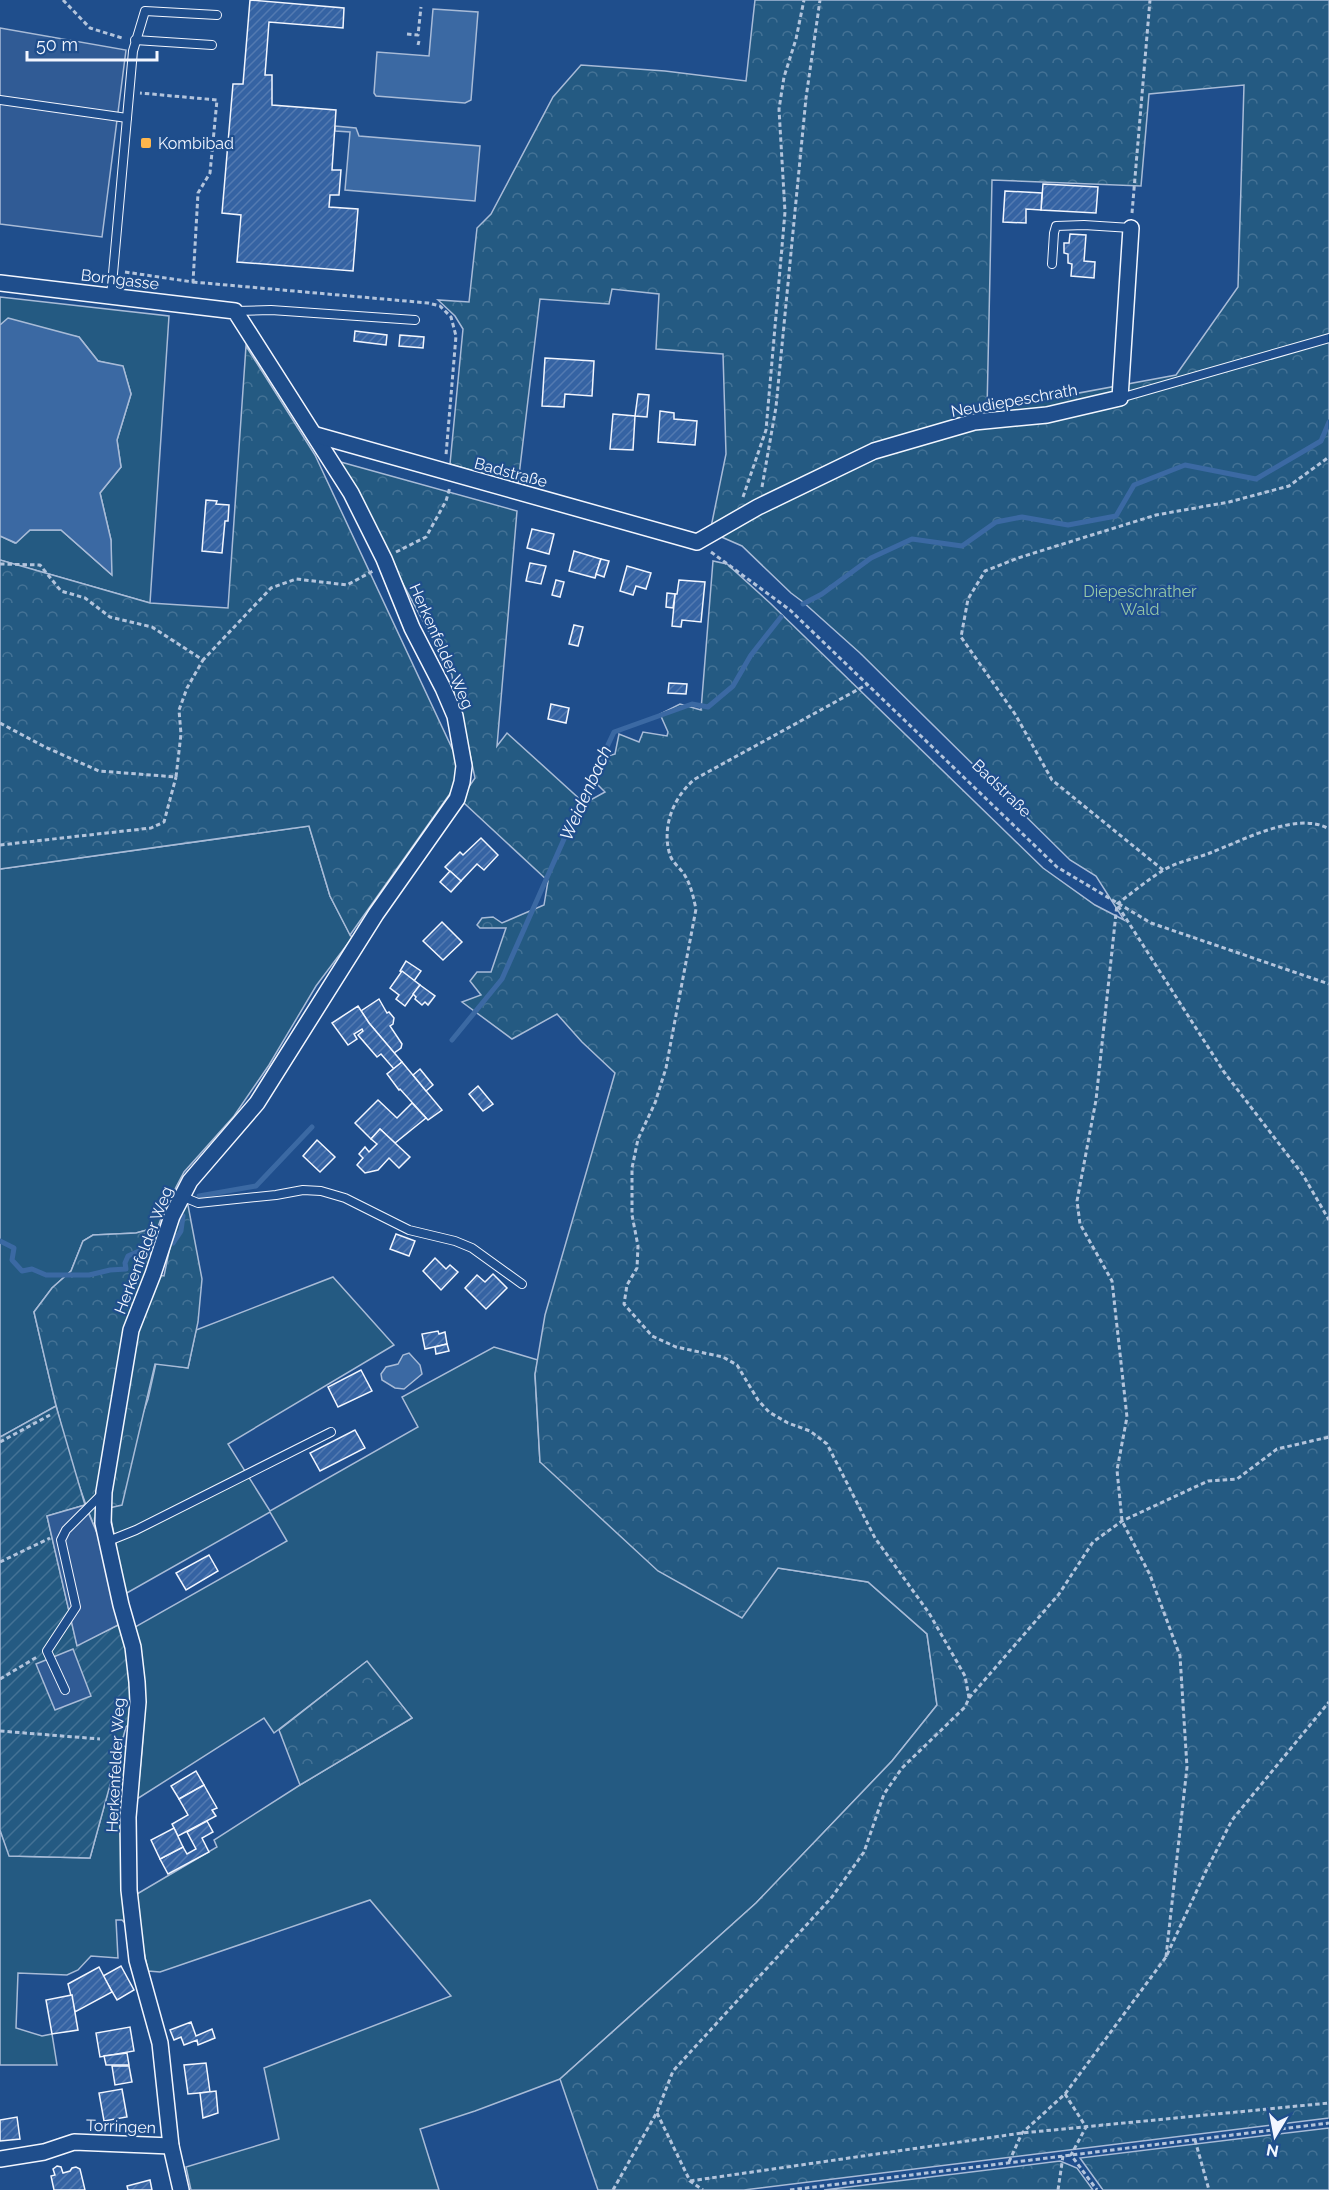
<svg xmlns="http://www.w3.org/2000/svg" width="1329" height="2190" viewBox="0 0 1329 2190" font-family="Raleway,sans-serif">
<defs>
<pattern id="forest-crowns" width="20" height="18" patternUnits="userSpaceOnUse" patternTransform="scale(1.5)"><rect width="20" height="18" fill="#245a82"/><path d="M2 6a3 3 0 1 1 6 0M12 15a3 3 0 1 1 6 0" fill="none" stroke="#447295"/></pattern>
<pattern id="garden-furrows" width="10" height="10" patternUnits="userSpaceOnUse" patternTransform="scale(1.5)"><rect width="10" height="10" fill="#245a82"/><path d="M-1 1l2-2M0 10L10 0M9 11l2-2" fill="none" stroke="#447295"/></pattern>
<pattern id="building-hatch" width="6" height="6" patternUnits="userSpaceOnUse" patternTransform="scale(1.5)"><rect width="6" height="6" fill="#3563a3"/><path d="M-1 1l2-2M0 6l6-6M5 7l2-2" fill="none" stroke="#537ab1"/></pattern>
</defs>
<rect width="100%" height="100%" fill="#1f4e8c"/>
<g fill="#245a82" stroke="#a8bbd7" stroke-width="1.5">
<polygon points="0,297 169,316 150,603 0,560 0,536 15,543 30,530 61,530 111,574 111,540 100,493 121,467 117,440 131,394 123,367 98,361 79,337 0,325"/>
<polygon points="309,826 330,896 352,938 316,986 269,1065 234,1116 184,1172 164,1210 158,1227 136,1233 93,1235 83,1241 71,1271 52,1288 34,1312 56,1406 0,1437 0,869"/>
<path d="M333,1277l61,68 -166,99 42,67 148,-84 -16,-30 92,-50 44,13 -3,15 5,87 238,106 90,14 59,52 10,71 -45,56 -136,142 -196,176 -85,32 -55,18 19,61h-248l-5,-23 93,-28 -15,-71 187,-72 -81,-96 -210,72 -12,-1 -6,-28 -5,-49 80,-47 -3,-7 86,-55 112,-67 -46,-56 -92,71 -10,-15 -127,81c6,-58 14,-114 -2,-172l152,-86 -17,-29 -145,82 -16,-86 39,-109 8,-36 32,5 8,-38z"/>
<polygon points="121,1744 127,1748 127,1925 122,1920 116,1920 118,1958 91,1956 78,1970 67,1975 18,1973 16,2028 42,2036 52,2034 57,2065 0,2065 0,1830 10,1856 90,1858"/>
</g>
<g fill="url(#forest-crowns)" stroke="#a8bbd7" stroke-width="1.5" fill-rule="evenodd">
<path d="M755,0h574v2118l-585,72h-146l-38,-111 196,-176 136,-142 45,-56 -10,-71 -59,-52 -90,-14 -36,50 -84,-47 -118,-109 -5,-88 10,-59 70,-242 -33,-31 -25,-28 -45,25 -50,-37 19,-7 -11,-14 7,-9h14l15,-44h-26l-3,-3 5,-7 11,-1 9,6 42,-18 4,-24 -84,-78 4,-15 7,-10 -10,-47 -10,-31 -3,-25 -115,-214 180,50 -20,235 10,-13 76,69h4l18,-10 -11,-11c3,-14 7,-24 21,-27l4,-20 20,8 4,-10 24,4 1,-4 -8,-18 20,-10 21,6 12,-149 14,3 43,39 273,265 52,37 29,15 -28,-44 -26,-16 -210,-207 -57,-51 -12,-9 -49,-47 -32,-14 16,-78 -3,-100 -67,-5 3,-55 -47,-5 -3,15 -69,-5 -22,185 -68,-20 13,-135 -8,-13 -17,-16 31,2 8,-74 14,-14 62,-117 28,-32 84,6 81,10zM1244,85l-6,202 -62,88 -189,35 5,-230 149,6 8,-92z"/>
<polygon points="246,346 315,455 457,759 454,788 350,935 330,896 309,826 0,869 0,560 150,603 228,608"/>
<polygon points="187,1200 202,1279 198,1322 188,1368 155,1364 122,1505 109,1508 136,1335 158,1275 164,1276 175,1222"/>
<path d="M158,1227l-11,44 -13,30 -9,32 -25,207c-32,-73 -48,-151 -66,-228l18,-24 19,-17 12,-30 10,-6 43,-2z"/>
<polygon points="367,1661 412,1718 300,1785 279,1730"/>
<polygon points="1329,2128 1329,2190 1103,2190 1080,2158"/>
<polygon points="1060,2161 1077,2168 1093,2190 824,2190"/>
</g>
<polygon fill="url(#garden-furrows)" stroke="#a8bbd7" stroke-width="1.5" points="56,1406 85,1505 47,1516 77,1645 122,1623 128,1647 133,1720 126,1727 90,1858 9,1856 0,1830 0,1437"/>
<g fill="#305b95" stroke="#a8bbd7" stroke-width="1.5">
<polygon points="0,28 126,50 102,237 0,224"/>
<polygon points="85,1505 100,1540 122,1623 77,1646 47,1516"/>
<polygon points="73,1649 91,1696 55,1710 36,1664"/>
</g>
<g fill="#3b69a3" stroke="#a8bbd7" stroke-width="1.5">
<polygon points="433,9 478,12 471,100 465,103 376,96 374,93 377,52 429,56"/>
<polygon points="335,126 356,128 359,136 480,146 475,201 345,190 350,132 335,131"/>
<polygon points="8,318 79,337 98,361 123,366 131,394 117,440 121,467 100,493 111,540 112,575 61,530 30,530 16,543 0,536 0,325"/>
<polygon points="409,1353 420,1365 422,1374 404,1389 395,1388 382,1380 381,1374 386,1367 398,1364 403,1355"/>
</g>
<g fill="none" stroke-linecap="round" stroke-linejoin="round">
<g stroke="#3b69a3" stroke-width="5">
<polyline points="803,604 822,594 871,558 912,539 962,546 996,522 1022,517 1068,525 1116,516 1134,485 1185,465 1256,479 1321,441 1329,422"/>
<polyline points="452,1040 502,979 572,821 614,732 692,704 708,707 733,686 751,655 781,617"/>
<polyline points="199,1196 256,1186 312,1127"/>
<polyline points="0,1241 14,1248 12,1260 22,1271 32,1269 46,1275 89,1275 110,1270 126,1269 125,1263 128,1256 139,1251 150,1251"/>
<polyline points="173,1243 181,1231 183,1216"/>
</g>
</g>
<g fill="url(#building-hatch)" stroke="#f2f6ff" stroke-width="1.5">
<polygon points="250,0 344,8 343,28 269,22 265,75 272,75 272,105 336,110 332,170 341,170 339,195 330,195 329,207 358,209 353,271 237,262 241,215 222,213 233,84 243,84"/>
<polygon points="1043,184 1098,187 1096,213 1041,210"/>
<polygon points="1005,191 1042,193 1041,210 1026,209 1026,223 1003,222"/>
<polygon points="1070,234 1086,235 1084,261 1095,262 1094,278 1071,276 1072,264 1068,263 1068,254 1064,253 1064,243 1069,243"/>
<polygon points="355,331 387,335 386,345 354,341"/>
<polygon points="400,335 424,337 423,348 399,346"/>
<polygon points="545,358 594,361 592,396 565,394 564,407 542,406"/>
<polygon points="638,394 649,395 647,417 635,416"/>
<polygon points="660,411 674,413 674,419 697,421 695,445 658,442"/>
<polygon points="613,414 635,416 633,450 610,449"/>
<polygon points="206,500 217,501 216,504 229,505 228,521 225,521 222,553 202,551"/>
<polygon points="532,529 554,534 549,554 527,548"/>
<polygon points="574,551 601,559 595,578 569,571"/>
<polygon points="601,559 609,561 604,577 596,574"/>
<polygon points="530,563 546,566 541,584 526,581"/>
<polygon points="627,566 651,573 646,589 636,586 633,595 620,591"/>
<polygon points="556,580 564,582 560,597 552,595"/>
<polygon points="679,580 705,582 701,622 682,620 681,627 672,626 675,594 677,594"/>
<polygon points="667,593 675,594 673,608 666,607"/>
<polygon points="574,625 583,627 578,646 569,644"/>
<polygon points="669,683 687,684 686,694 668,693"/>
<polygon points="551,704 569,708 566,723 548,719"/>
<polygon points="481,838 498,855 484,870 477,864 461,881 445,867 460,852 463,855"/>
<polygon points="450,871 461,881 451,892 440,882"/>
<polygon points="442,922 462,942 443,960 423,941"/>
<polygon points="406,961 421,971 414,981 400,971"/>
<polygon points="402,971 420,985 405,1006 396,999 399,995 390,988"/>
<polygon points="420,985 435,996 428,1005 425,1002 422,1005 415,999 416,997 413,994"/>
<polygon points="379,999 387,1013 389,1012 394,1018 393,1024 390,1026 402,1044 401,1048 394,1053 369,1023 361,1011"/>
<polygon points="358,1006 369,1023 402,1062 394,1069 381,1054 377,1057 358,1035 363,1031 362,1029 354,1034 357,1039 348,1045 332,1023"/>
<polygon points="402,1062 442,1110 428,1120 400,1089 399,1090 387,1074"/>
<polygon points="420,1069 433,1085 426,1091 413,1075"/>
<polygon points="478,1086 493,1104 483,1111 469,1094"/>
<polygon points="378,1100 397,1118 412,1103 426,1118 395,1143 380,1129 371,1139 355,1123"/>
<polygon points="380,1129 410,1157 399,1168 389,1158 378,1170 365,1173 357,1165 363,1158 359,1154 365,1147 369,1152 377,1144 371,1139"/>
<polygon points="317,1140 335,1157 320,1172 303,1156"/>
<polygon points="396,1234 415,1241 409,1256 390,1249"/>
<polygon points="435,1258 446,1269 450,1265 458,1272 441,1290 423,1271"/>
<polygon points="493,1274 507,1288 486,1309 465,1288 477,1275 485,1282"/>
<polygon points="438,1331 439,1334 445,1332 447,1344 425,1349 422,1334"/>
<polygon points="447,1344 449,1351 436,1354 435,1347"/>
<polygon points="361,1370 372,1391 338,1407 328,1387"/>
<polygon points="355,1430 365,1448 320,1471 310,1453"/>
<polygon points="209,1555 218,1571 186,1590 176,1573"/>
<polygon points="196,1771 204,1785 179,1799 171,1786"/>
<polygon points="204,1785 217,1808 212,1810 216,1816 178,1836 172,1824 188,1815 179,1799"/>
<polygon points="207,1821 213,1832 202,1838 209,1852 168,1874 160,1859 183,1847 187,1854 196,1849 187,1832"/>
<polygon points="174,1828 183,1847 160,1859 151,1840"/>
<polygon points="121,1966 134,1990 117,2000 103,1976"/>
<polygon points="99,1967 112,1992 75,2012 68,1984"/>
<polygon points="72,1995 78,2030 52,2034 46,2000"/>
<polygon points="191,2022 196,2036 212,2029 215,2038 198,2045 197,2040 184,2045 181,2037 174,2040 170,2030"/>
<polygon points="130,2027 134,2051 100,2057 96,2033"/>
<polygon points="127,2053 129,2065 106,2065 104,2056"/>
<polygon points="206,2063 210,2092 188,2094 184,2065"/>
<polygon points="112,2066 129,2066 132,2082 115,2085"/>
<polygon points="122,2089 127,2117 104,2121 99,2093"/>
<polygon points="216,2091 218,2113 203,2118 200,2093"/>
<polygon points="17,2117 20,2139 0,2141 0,2120"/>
<polygon points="57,2166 61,2167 63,2173 70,2171 72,2168 76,2167 80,2169 85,2190 54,2190 51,2176 55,2175 53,2169"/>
<polygon points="150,2180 152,2190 128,2190 127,2186"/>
</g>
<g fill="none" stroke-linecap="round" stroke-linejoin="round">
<g stroke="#f2f6ff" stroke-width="10">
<g id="service">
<polyline points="135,40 212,45"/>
<polyline points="0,100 127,118"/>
<polyline points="1052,264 1054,233 1056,226 1084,225 1131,228"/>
<polyline points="111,296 133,51 145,11 217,15"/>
<polyline points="235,311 271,310 415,320"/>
<polyline points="1120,398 1329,338"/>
<polyline points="181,1196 198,1203 276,1195 303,1190 321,1191 345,1198 409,1230 455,1241 472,1248 522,1284"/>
<polyline points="106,1542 136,1530 331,1432"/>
<polyline points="65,1690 47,1651 76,1607 61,1540 66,1530 102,1494"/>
</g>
</g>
<g stroke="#f2f6ff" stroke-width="18">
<g id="minor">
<polyline points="0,283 235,311 351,493 384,559 412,628 443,688 455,716 464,766 462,782 457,799 376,914 257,1103 190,1181 172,1216 153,1274 131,1330 104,1492 103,1523 121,1605 133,1647 137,1682 138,1702 128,1817 129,1890 137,1960 160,2043 171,2146 181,2190"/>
<polyline points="316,435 697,542 758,507 874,451 974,422 1047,415 1120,398 1131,228"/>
<polyline points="0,2159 44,2152 74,2142 171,2146"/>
</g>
</g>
<g stroke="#b3c4dc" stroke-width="3" stroke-dasharray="4.5 3" stroke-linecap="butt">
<polyline points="63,0 90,28 122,38"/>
<polyline points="407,34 418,35 421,7"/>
<polyline points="418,45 419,41"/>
<polyline points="1132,213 1150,0"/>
<polyline points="125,272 193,282 198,193 210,173 217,100 140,93"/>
<polyline points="193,282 428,303 440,306 451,317 456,336 446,455"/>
<polyline points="762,487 776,407 806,98 820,0"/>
<polyline points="743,497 766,430 785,212 779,109 784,77 796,39 804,0"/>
<polyline points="396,552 426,537 446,501 450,487"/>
<polyline points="711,552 790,610 1057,867 1151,923 1329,984"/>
<polyline points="0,564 40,565 61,591 85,598 110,617 152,627 203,660 271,588 296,579 347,585 373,571"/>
<polyline points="0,723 45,747 99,771 176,777 181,734 179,710 187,688 203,660"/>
<polyline points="0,845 151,828 164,822 176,777"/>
<polyline points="1163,870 1052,780 1015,714 961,637 968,599 985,571 1018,558 1156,515 1229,502 1289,486 1329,457"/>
<polyline points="1118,906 1224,1072 1303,1175 1329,1220"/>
<polyline points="0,1442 50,1415"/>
<polyline points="0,1562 50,1538"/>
<polyline points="0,1679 37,1657"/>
<polyline points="969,1698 1059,1594 1093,1542 1122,1521 1208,1481 1237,1479 1277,1449 1329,1437"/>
<polyline points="0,1731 100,1739"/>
<path d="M1166,1957l21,-190 -7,-111 -30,-81 -28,-54 -5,-51 10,-53 -15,-136 -32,-57 -3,-23 19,-101 21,-196c15,-11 29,-23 45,-33 14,-9 32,-12 48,-18 29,-11 88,-43 119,-24"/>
<polyline points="1065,2094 1086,2127 1071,2155 1097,2190"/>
<polyline points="657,2113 690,2181 703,2190"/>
<polyline points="1195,2140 1209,2190"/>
<polyline points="1009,2162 1022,2133 1065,2094 1166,1957 1205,1873 1232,1820 1329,1702"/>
<polyline points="690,2181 1022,2133 1329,2103"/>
<path d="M613,2190l44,-78 16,-41 159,-174 32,-45 20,-58 18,-26 63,-61 4,-9 -4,-22 -36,-63 -54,-75 -48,-94 -17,-13 -22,-8 -19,-11 -11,-12 -21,-35 -14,-8 -47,-10 -24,-11 -28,-32 3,-19 10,-17 1,-22 -6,-31v-47l6,-29 17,-36 11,-35 30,-159c-3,-13 -5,-24 -12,-35 -4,-6 -12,-12 -14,-19 -9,-28 4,-59 25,-76l173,-95"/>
<polyline points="790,2190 1329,2123"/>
<polyline points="1058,2190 1063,2156"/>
</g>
<use href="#service" stroke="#1f4e8c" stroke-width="8"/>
<use href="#minor" stroke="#1f4e8c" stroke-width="15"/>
</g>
<rect fill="#ffb74d" stroke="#1f4e8c" stroke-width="2" x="140" y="137" width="12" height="12" rx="3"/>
<g text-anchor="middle" stroke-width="4.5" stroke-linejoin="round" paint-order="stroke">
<g font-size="16" fill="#f2f6ff" stroke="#1f4e8c" text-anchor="start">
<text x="158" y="149">Kombibad</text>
</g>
<g font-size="16" fill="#f2f6ff" stroke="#1f4e8c">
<text transform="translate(120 279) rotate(7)" y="6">Borngasse</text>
<text transform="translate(1014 400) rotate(-10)" y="6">Neudiepeschrath</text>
<text transform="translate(511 472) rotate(15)" y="6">Badstraße</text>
<text transform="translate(442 646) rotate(66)" y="6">Herkenfelder Weg</text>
<text transform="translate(1002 788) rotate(44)" y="6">Badstraße</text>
<text transform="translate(143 1250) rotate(-69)" y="6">Herkenfelder Weg</text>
<text transform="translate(115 1765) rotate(-87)" y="6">Herkenfelder Weg</text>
<text transform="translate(121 2126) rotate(2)" y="6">Torringen</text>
</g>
<g font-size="16" fill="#97c8a6" stroke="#1f4e8c">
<text x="1140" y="597">Diepeschrather<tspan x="1140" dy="18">Wald</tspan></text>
</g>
<g font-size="18" font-style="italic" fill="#f2f6ff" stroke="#1f4e8c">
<text transform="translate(586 793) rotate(-66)" y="6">Weidenbach</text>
</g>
</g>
<g transform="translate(1275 2136) rotate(190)" stroke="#1f4e8c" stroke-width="4.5" paint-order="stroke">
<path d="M0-4.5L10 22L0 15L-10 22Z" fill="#f2f6ff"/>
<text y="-9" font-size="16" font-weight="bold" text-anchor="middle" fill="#f2f6ff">N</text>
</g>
<path d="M27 51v9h130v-9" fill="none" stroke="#f2f6ff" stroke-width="3"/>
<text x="36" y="51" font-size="18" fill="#f2f6ff" stroke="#1f4e8c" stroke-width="4.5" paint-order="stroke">50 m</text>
</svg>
